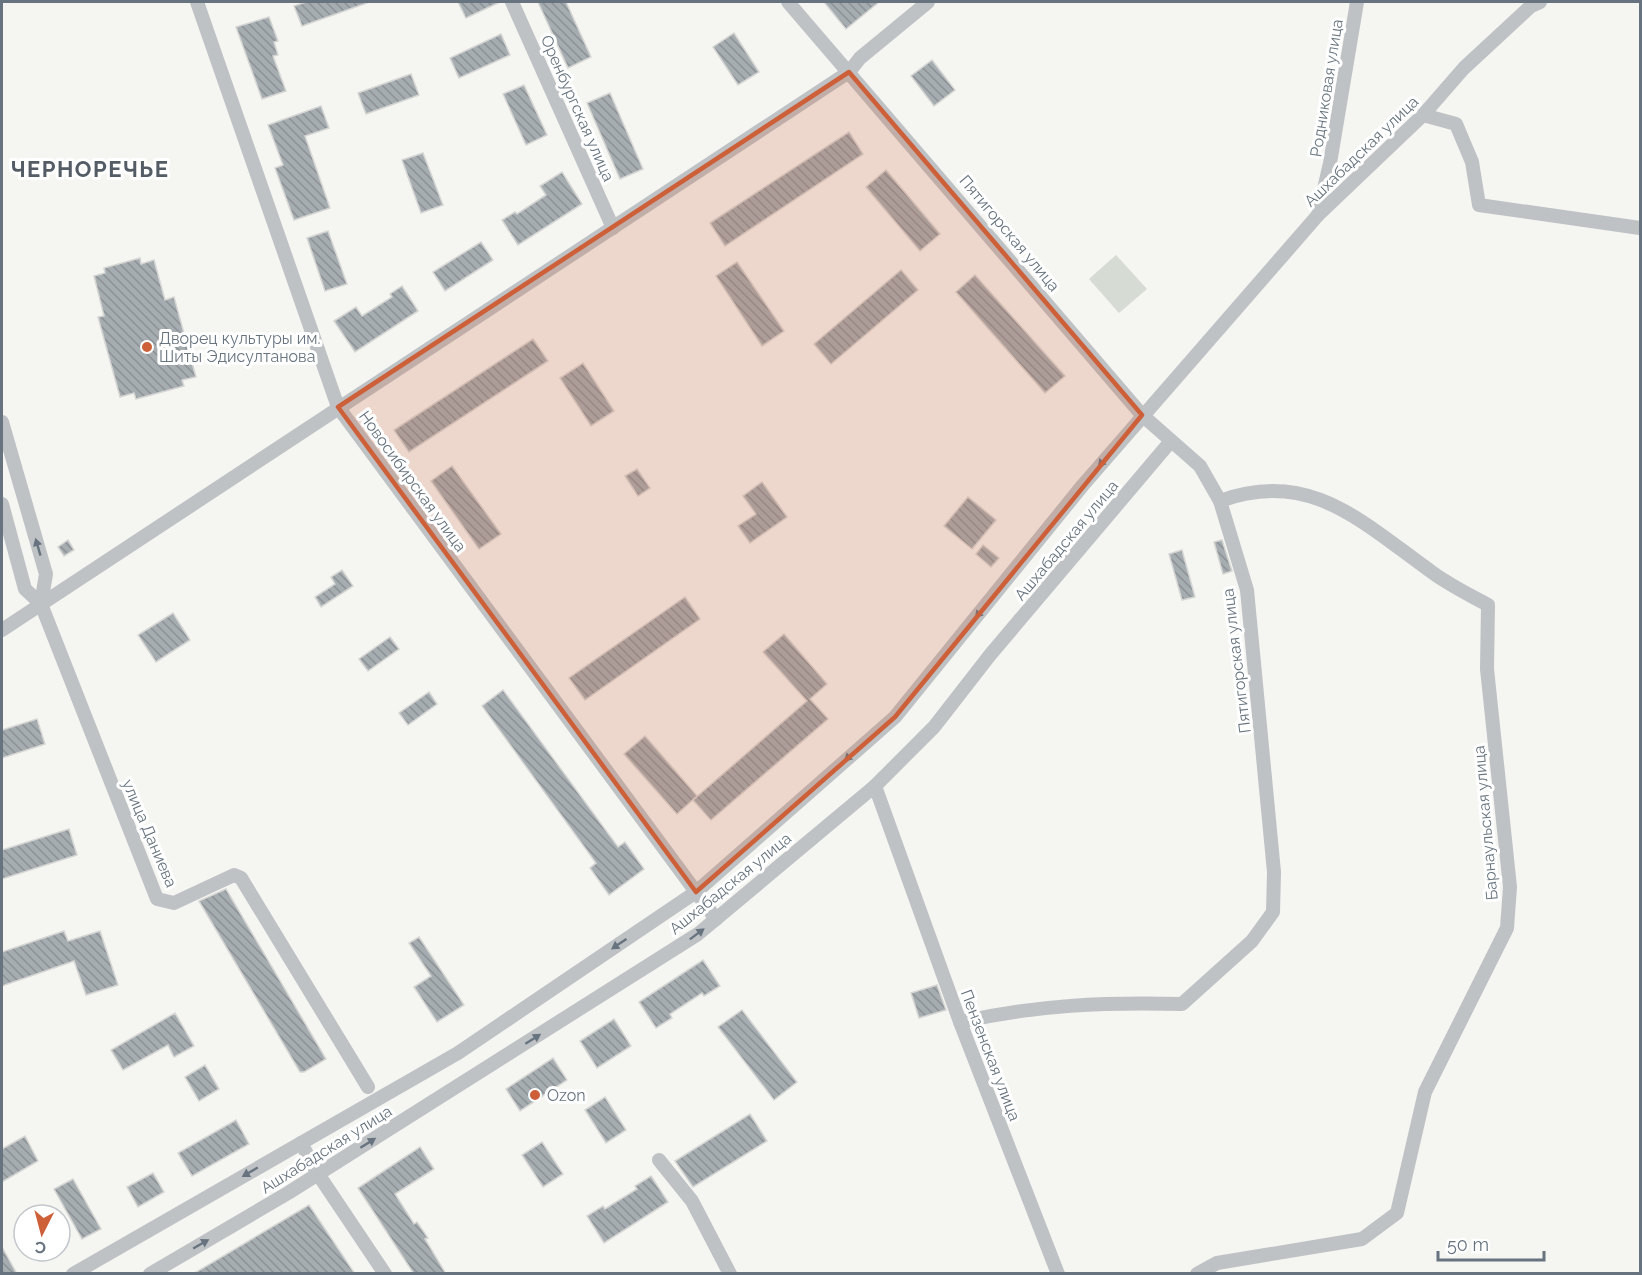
<svg xmlns="http://www.w3.org/2000/svg" width="1642" height="1275" viewBox="0 0 1642 1275" font-family="Raleway,sans-serif">
<defs>
<pattern id="building-back-hatch" width="6" height="6" patternUnits="userSpaceOnUse" patternTransform="scale(1.5)"><rect width="6" height="6" fill="#a6adb1"/><path d="M-1 5l2 2M0 0l6 6M5-1l2 2" fill="none" stroke="#8b9195"/></pattern>
</defs>
<rect width="100%" height="100%" fill="#f5f5f2"/>
<polygon fill="#d6dbd3" points="1116,255 1147,289 1119,313 1089,279"/>
<g fill="url(#building-back-hatch)" stroke="#d6d6d4" stroke-width="1.5">
<polygon points="306,2 367,2 367,3 302,26 294,6"/>
<polygon points="458,2 500,2 466,18"/>
<polygon points="538,2 566,2 591,57 568,68"/>
<polygon points="824,2 879,2 846,29"/>
<polygon points="269,17 278,41 274,42 278,55 273,56 286,91 262,99 236,27"/>
<polygon points="734,33 759,72 738,85 713,47"/>
<polygon points="501,34 510,55 459,78 450,58"/>
<polygon points="932,60 955,90 934,106 911,76"/>
<polygon points="411,74 419,95 366,114 358,93"/>
<polygon points="524,85 547,135 526,145 503,94"/>
<polygon points="610,93 643,169 620,179 587,103"/>
<polygon points="321,106 329,128 305,136 330,208 294,220 275,168 283,165 268,125"/>
<polygon points="849,132 863,154 725,246 710,223"/>
<polygon points="423,153 443,205 421,213 402,160"/>
<polygon points="886,170 940,234 920,251 866,187"/>
<polygon points="562,172 582,204 518,245 502,220 515,212 517,214 546,195 540,186"/>
<polygon points="328,231 347,284 325,291 307,238"/>
<polygon points="481,242 493,260 445,291 433,272"/>
<polygon points="140,258 141,264 154,260 165,300 174,297 196,377 182,380 184,386 136,399 134,393 120,397 98,317 104,316 94,276 105,273 104,268"/>
<polygon points="737,262 784,331 762,346 716,276"/>
<polygon points="901,270 918,290 831,364 814,344"/>
<polygon points="975,275 1065,376 1045,393 956,292"/>
<polygon points="402,286 418,311 355,352 334,321 356,307 362,316 392,297 390,294"/>
<polygon points="533,339 548,361 409,452 394,430"/>
<polygon points="583,363 614,411 591,426 560,378"/>
<polygon points="452,466 501,534 479,549 431,481"/>
<polygon points="637,469 650,488 638,496 625,476"/>
<polygon points="762,482 787,517 750,543 738,526 756,514 743,496"/>
<polygon points="968,497 996,520 972,549 944,526"/>
<polygon points="68,540 74,550 64,556 58,547"/>
<polygon points="1222,540 1232,571 1223,574 1214,542"/>
<polygon points="983,545 999,558 991,567 976,554"/>
<polygon points="1182,550 1195,597 1182,600 1169,554"/>
<polygon points="342,570 353,586 321,607 315,597 335,584 331,577"/>
<polygon points="685,597 700,619 585,700 569,678"/>
<polygon points="173,613 190,640 156,662 138,635"/>
<polygon points="784,634 827,684 810,699 828,719 711,820 693,800 807,701 763,652"/>
<polygon points="390,637 399,649 368,671 359,659"/>
<polygon points="503,690 618,847 625,842 644,869 609,895 590,868 596,863 482,706"/>
<polygon points="429,692 437,704 408,725 399,713"/>
<polygon points="37,719 45,744 2,758 2,730"/>
<polygon points="645,736 697,796 677,814 624,754"/>
<polygon points="69,829 77,855 2,879 2,850"/>
<polygon points="226,889 326,1059 304,1072 300,1072 199,901"/>
<polygon points="64,931 68,941 100,931 118,985 86,995 74,961 2,986 2,952"/>
<polygon points="419,937 464,1005 437,1022 414,987 431,976 409,943"/>
<polygon points="703,960 720,986 704,996 702,993 670,1014 672,1018 656,1028 639,1002"/>
<polygon points="937,985 946,1010 919,1018 911,993"/>
<polygon points="742,1010 797,1082 774,1100 718,1027"/>
<polygon points="175,1013 194,1046 174,1057 168,1045 123,1070 111,1050"/>
<polygon points="614,1019 631,1046 597,1068 580,1041"/>
<polygon points="553,1058 567,1080 520,1111 506,1089"/>
<polygon points="205,1065 219,1089 199,1101 185,1077"/>
<polygon points="605,1097 626,1130 606,1143 585,1110"/>
<polygon points="750,1114 767,1141 693,1187 675,1161"/>
<polygon points="236,1120 249,1144 192,1176 178,1153"/>
<polygon points="25,1136 38,1161 2,1182 2,1149"/>
<polygon points="542,1142 563,1174 543,1187 522,1155"/>
<polygon points="420,1147 434,1169 395,1194 414,1224 417,1222 428,1238 425,1239 446,1274 414,1274 358,1188"/>
<polygon points="153,1173 164,1192 138,1207 127,1187"/>
<polygon points="651,1176 668,1202 604,1243 587,1216 603,1206 605,1209 637,1189 635,1186"/>
<polygon points="73,1179 101,1229 82,1239 54,1189"/>
<polygon points="309,1205 355,1274 193,1274"/>
<polygon points="2,1247 17,1274 2,1274"/>
</g>
<g fill="none" stroke-linecap="round" stroke-linejoin="round">
<g stroke="#bec2c5" stroke-width="14">
<polyline points="197,2 338,407 716,919"/>
<polyline points="512,2 613,228"/>
<path d="M788,2l354,413 58,51 20,35 27,89 27,282 -1,40 -21,29 -70,63c-78,-2 -145,1 -222,18"/>
<polyline points="1423,115 1456,124 1472,162 1479,205 1640,228"/>
<polyline points="1318,215 1330,163 1357,2"/>
<polyline points="2,422 46,574 41,604"/>
<polyline points="2,504 25,589 41,604 157,899 174,903 234,875 241,878 368,1087"/>
<polyline points="2,630 849,72 860,58 928,2"/>
<polyline points="875,786 960,1022 1058,1274"/>
<polyline points="301,1143 318,1174 385,1274"/>
<polyline points="659,1160 692,1201 730,1274"/>
<polyline points="73,1274 458,1053 696,892 895,717 1083,485 1318,215 1423,115 1464,68 1531,6 1540,2"/>
<polyline points="150,1274 288,1193 698,934 875,786 934,727 990,655 1171,441"/>
<path d="M1197,1274l20,-11 145,-24 35,-26 28,-121 82,-164 3,-41 -23,-218 1,-64c-20,-11 -41,-21 -59,-35 -67,-48 -120,-102 -209,-69"/>
</g>
</g>
<defs><path id="oneway-solid" d="M-6-.8H1V-3.2L6.5 0L1 3.2V.8H-6Z" transform="scale(1.5)"/></defs>
<g fill="#67747f">
<use href="#oneway-solid" transform="translate(1104 460) rotate(130)"/>
<use href="#oneway-solid" transform="translate(38 547) rotate(-106)"/>
<use href="#oneway-solid" transform="translate(981 611) rotate(129)"/>
<use href="#oneway-solid" transform="translate(851 755) rotate(139)"/>
<use href="#oneway-solid" transform="translate(697 934) rotate(-37)"/>
<use href="#oneway-solid" transform="translate(619 944) rotate(146)"/>
<use href="#oneway-solid" transform="translate(533 1039) rotate(-32)"/>
<use href="#oneway-solid" transform="translate(368 1143) rotate(-32)"/>
<use href="#oneway-solid" transform="translate(250 1172) rotate(150)"/>
<use href="#oneway-solid" transform="translate(201 1244) rotate(-30)"/>
</g>
<path fill="#cd5f39" fill-opacity="0.2" stroke="#cd5f39" stroke-width="4.5" stroke-linejoin="round" d="M849,72l293,343 -247,302 -199,175 -358,-485z"/>
<g fill="#cd5f39" stroke="#fff" stroke-width="2">
<circle cx="147" cy="347" r="6"/>
<circle cx="535" cy="1095" r="6"/>
</g>
<g text-anchor="middle" stroke-width="6" stroke-linejoin="round" paint-order="stroke">
<g font-size="16" fill="#67747f" stroke="#fff">
<text transform="translate(1326 88) rotate(-81)" y="6">Родниковая улица</text>
<text transform="translate(578 108) rotate(66)" y="6">Оренбургская улица</text>
<text transform="translate(1361 151) rotate(-44)" y="6">Ашхабадская улица</text>
<text transform="translate(1010 233) rotate(50)" y="6">Пятигорская улица</text>
<text transform="translate(413 481) rotate(54)" y="6">Новосибирская улица</text>
<text transform="translate(1066 540) rotate(-50)" y="6">Ашхабадская улица</text>
<text transform="translate(1236 661) rotate(-97)" y="6">Пятигорская улица</text>
<text transform="translate(1485 823) rotate(-95)" y="6">Барнаульская улица</text>
<text transform="translate(150 833) rotate(67)" y="6">улица Даниева</text>
<text transform="translate(730 883) rotate(-39)" y="6">Ашхабадская улица</text>
<text transform="translate(991 1055) rotate(69)" y="6">Пензенская улица</text>
<text transform="translate(326 1149) rotate(-32)" y="6">Ашхабадская улица</text>
</g>
<g font-size="16" fill="#67747f" stroke="#fff" text-anchor="start">
<text x="159" y="344">Дворец культуры им.<tspan x="159" dy="18">Шиты Эдисултанова</tspan></text>
<text x="547" y="1101">Ozon</text>
</g>
<g font-size="22" font-weight="bold" letter-spacing="1.5" fill="#545d65" stroke="#fff">
<text x="90" y="177">ЧЕРНОРЕЧЬЕ</text>
</g>
</g>
<rect width="1642" height="1275" fill="none" stroke="#67747f" stroke-width="6"/>
<g transform="translate(42 1233) rotate(186)"><circle r="28" fill="#ffffff" stroke="#c2c7cc" stroke-width="1.5"/>
<path d="M0-4.5L10 22L0 15L-10 22Z" fill="#cd5f39"/>
<text y="-9" font-size="16" font-weight="bold" text-anchor="middle" fill="#67747f">С</text>
</g>
<path d="M1438 1251v9h106v-9" fill="none" stroke="#67747f" stroke-width="3"/>
<text x="1447" y="1251" font-size="18" fill="#67747f" stroke="#ffffff" stroke-width="4.5" paint-order="stroke">50 m</text>
</svg>
